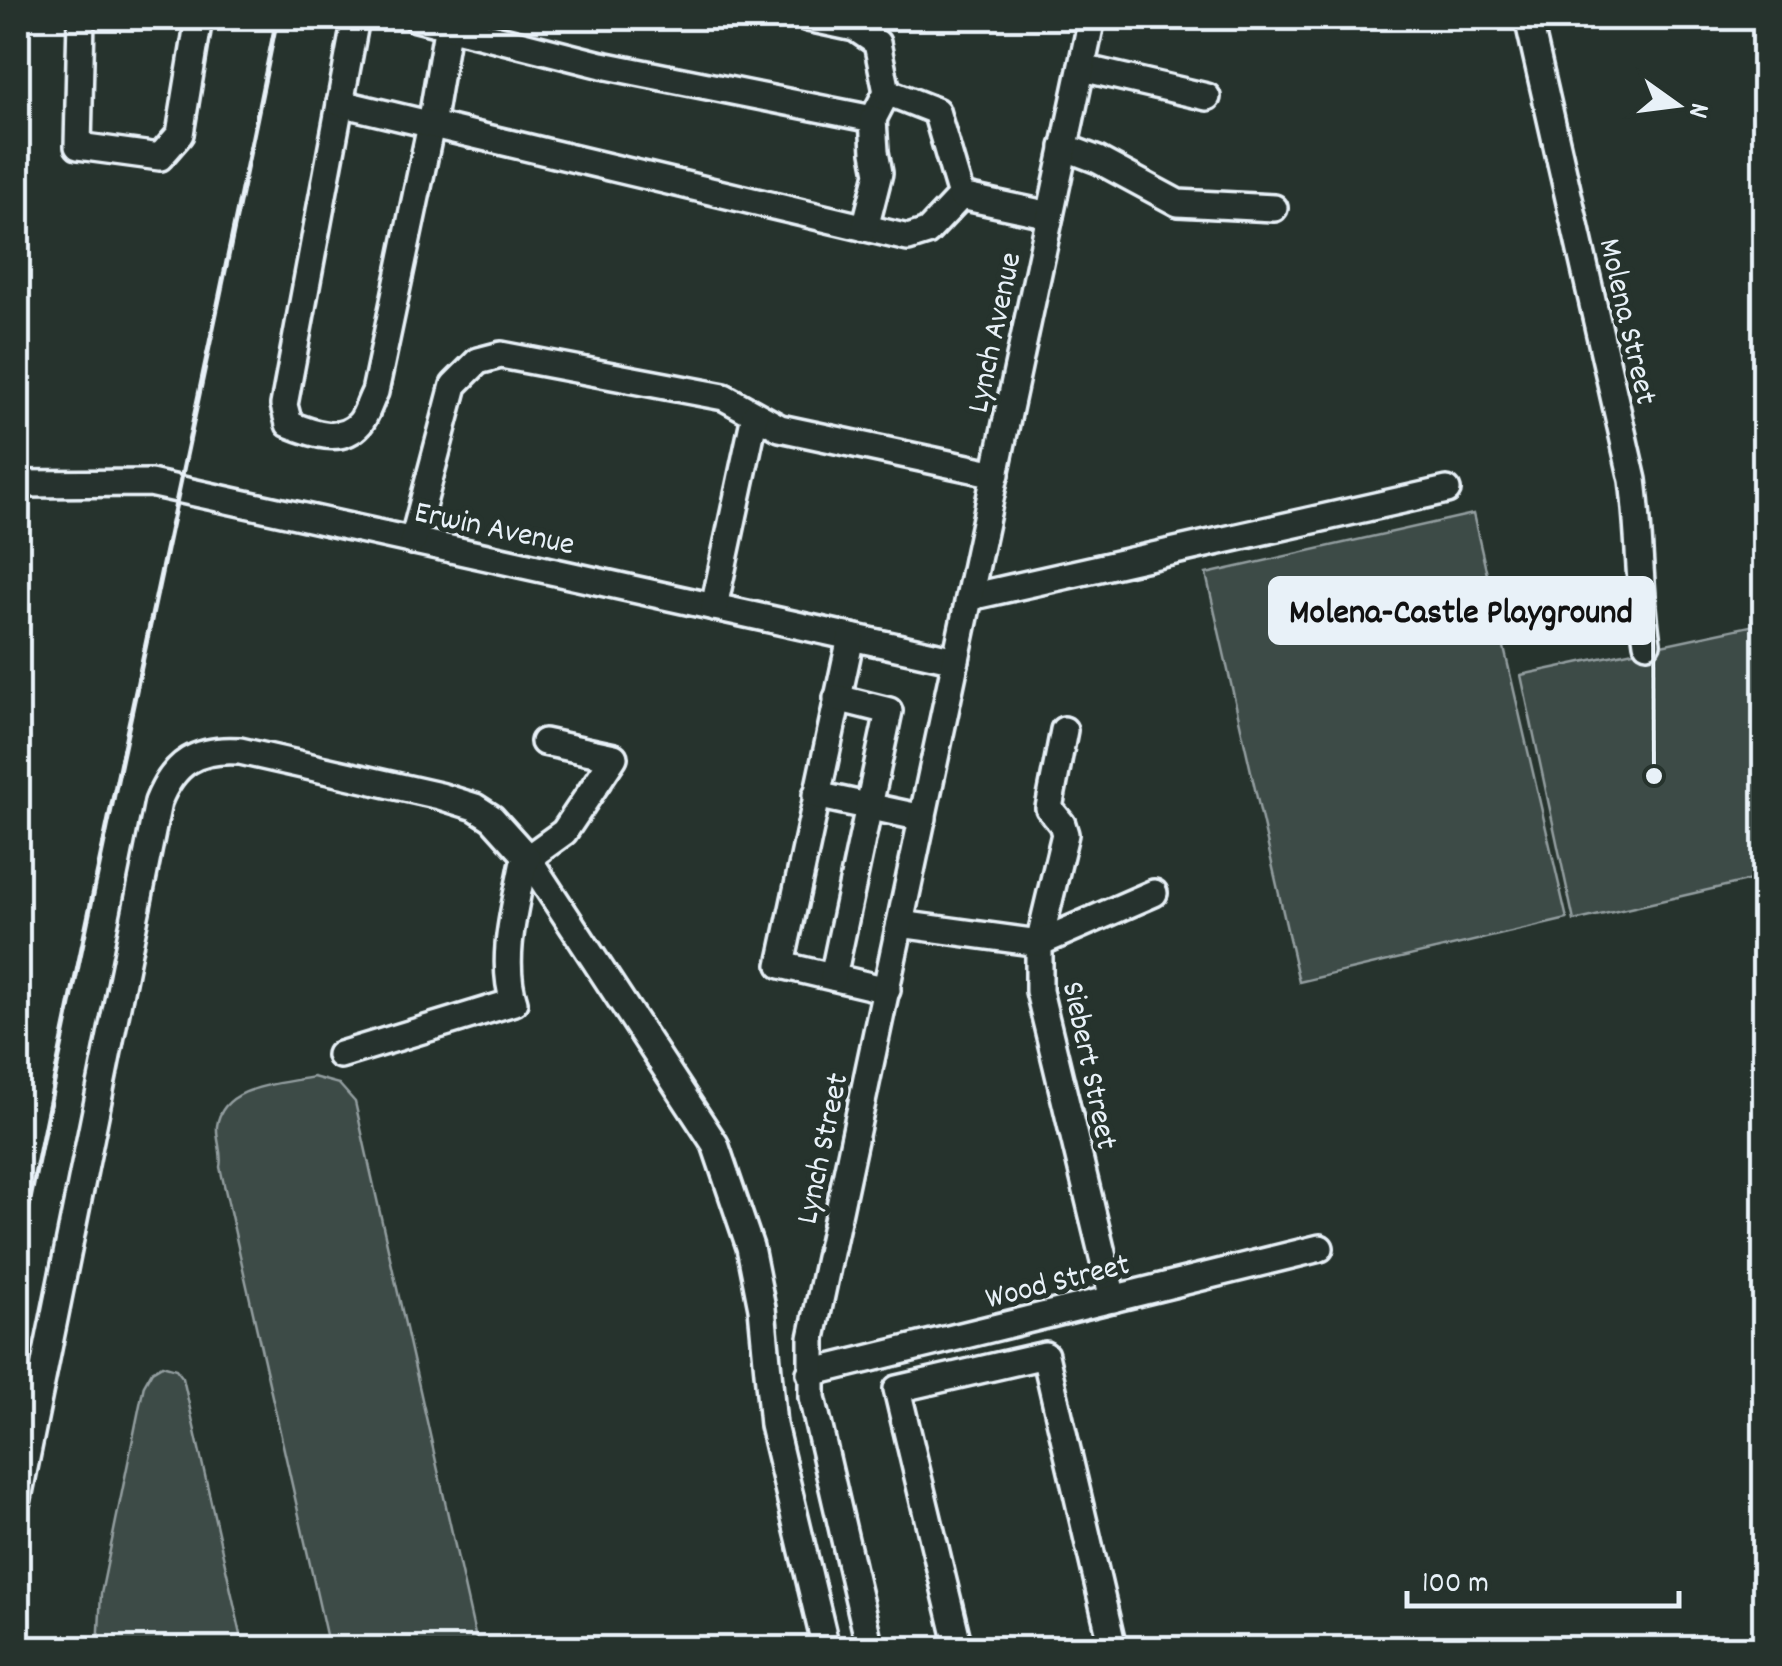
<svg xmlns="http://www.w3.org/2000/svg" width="1782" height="1666" viewBox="0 0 1782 1666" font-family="Dekko,sans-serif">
<rect width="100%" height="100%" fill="#26332d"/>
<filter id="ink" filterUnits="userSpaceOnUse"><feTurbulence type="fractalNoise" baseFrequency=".01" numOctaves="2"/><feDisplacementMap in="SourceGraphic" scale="20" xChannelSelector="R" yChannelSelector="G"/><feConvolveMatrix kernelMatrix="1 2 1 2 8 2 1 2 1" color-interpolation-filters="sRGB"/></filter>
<g filter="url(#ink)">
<g fill="#3e4b47" stroke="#939ea0" stroke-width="2.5">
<polygon points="1473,514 1567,919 1299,982 1206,574"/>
<polygon points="1764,623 1764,877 1574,921 1521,675"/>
<path d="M313,1077l26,7 16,18 123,546h-149l-109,-481c3,-14 -4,-27 -3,-41 5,-41 64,-42 96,-49z"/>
<polygon points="162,1365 176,1369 183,1378 244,1648 98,1648 101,1594 144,1385 152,1371"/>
</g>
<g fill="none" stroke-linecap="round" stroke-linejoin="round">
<g stroke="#e8f1f8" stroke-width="32">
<g id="minor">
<polyline points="81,18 78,146 160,157 180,134 199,18"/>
<path d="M356,18l-72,387 5,19c22,9 52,21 71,-1 6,-7 10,-22 15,-31l56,-267 18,-107"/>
<polyline points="416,18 602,65 873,119 887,92"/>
<polyline points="808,18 855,28 877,43 887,92 936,111 961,196"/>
<path d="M1528,18l105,462c7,54 6,108 14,163"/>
<polyline points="1082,68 1207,97"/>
<polyline points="340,103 908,238 927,232 961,196"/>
<polyline points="1064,147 1098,160 1178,203 1274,208"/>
<polyline points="961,196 1050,215"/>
<polyline points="865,228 879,173 875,152 873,119"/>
<polyline points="18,484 150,483 956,660"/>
<polyline points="413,541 454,385 478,361 501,355 724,397 780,428 996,474"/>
<polyline points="970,597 1447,490"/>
<polyline points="714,607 755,415"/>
<polyline points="851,637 781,965 887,990"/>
<polyline points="1064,730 1049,808 1062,824 1065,834 1039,943 1039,991 1113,1299"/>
<polyline points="544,742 614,757 564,832 528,858 715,1144 750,1247 762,1308 773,1425 826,1648"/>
<polyline points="816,795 923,818"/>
<polyline points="900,924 1039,943 1154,893"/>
<polyline points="833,977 889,711 837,698"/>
<polyline points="810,1373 1320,1248"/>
<path d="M18,1498l140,-696c16,-40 39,-54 82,-51l200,45 35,11 17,11 36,40 -5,8c-8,42 -23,94 -9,136l-174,53"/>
<polyline points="870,1648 812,1397 812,1338 1092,18"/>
<polyline points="959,1648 897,1389 1045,1355 1113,1648"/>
</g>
</g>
<use href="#minor" stroke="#26332d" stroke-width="25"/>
<path stroke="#e8f1f8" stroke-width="5" d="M18,1260c82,-415 176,-828 259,-1242"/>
</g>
</g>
<g text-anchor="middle" stroke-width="10" stroke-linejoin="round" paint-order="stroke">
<g font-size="32" fill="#e8f1f8" stroke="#26332d">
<text transform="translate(1630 321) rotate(77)" y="11">Molena Street</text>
<text transform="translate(992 332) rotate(-78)" y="11">Lynch Avenue</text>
<text transform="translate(495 526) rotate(12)" y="11">Erwin Avenue</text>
<text transform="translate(1092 1065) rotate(78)" y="11">Siebert Street</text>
<text transform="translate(820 1148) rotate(-78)" y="11">Lynch Street</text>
<text transform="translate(1057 1279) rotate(-14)" y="11">Wood Street</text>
</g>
</g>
<path fill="none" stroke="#e8f1f8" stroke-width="4" d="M1654 776L1653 610"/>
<circle fill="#e8f1f8" stroke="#26332d" stroke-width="4" cx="1654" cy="776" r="10"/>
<rect fill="#e8f1f8" stroke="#e8f1f8" stroke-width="4" x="1270" y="578" width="383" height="65" rx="10"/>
<g font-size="35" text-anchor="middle" font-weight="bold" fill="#111">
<text x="1461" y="622">Molena-Castle Playground</text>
</g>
<rect width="1782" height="1666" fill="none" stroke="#26332d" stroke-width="60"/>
<rect x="30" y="30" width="1722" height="1606" fill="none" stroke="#e8f1f8" stroke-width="4" filter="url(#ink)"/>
<g transform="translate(1677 105) rotate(104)" stroke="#26332d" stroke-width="8" paint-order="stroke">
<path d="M0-8L18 38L0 25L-18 38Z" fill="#e8f1f8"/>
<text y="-15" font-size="28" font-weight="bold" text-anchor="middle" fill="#e8f1f8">N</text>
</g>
<path d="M1407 1591v15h272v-15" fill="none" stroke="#e8f1f8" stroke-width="5"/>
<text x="1422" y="1591" font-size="30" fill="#e8f1f8" stroke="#26332d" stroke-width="8" paint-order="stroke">100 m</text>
</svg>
